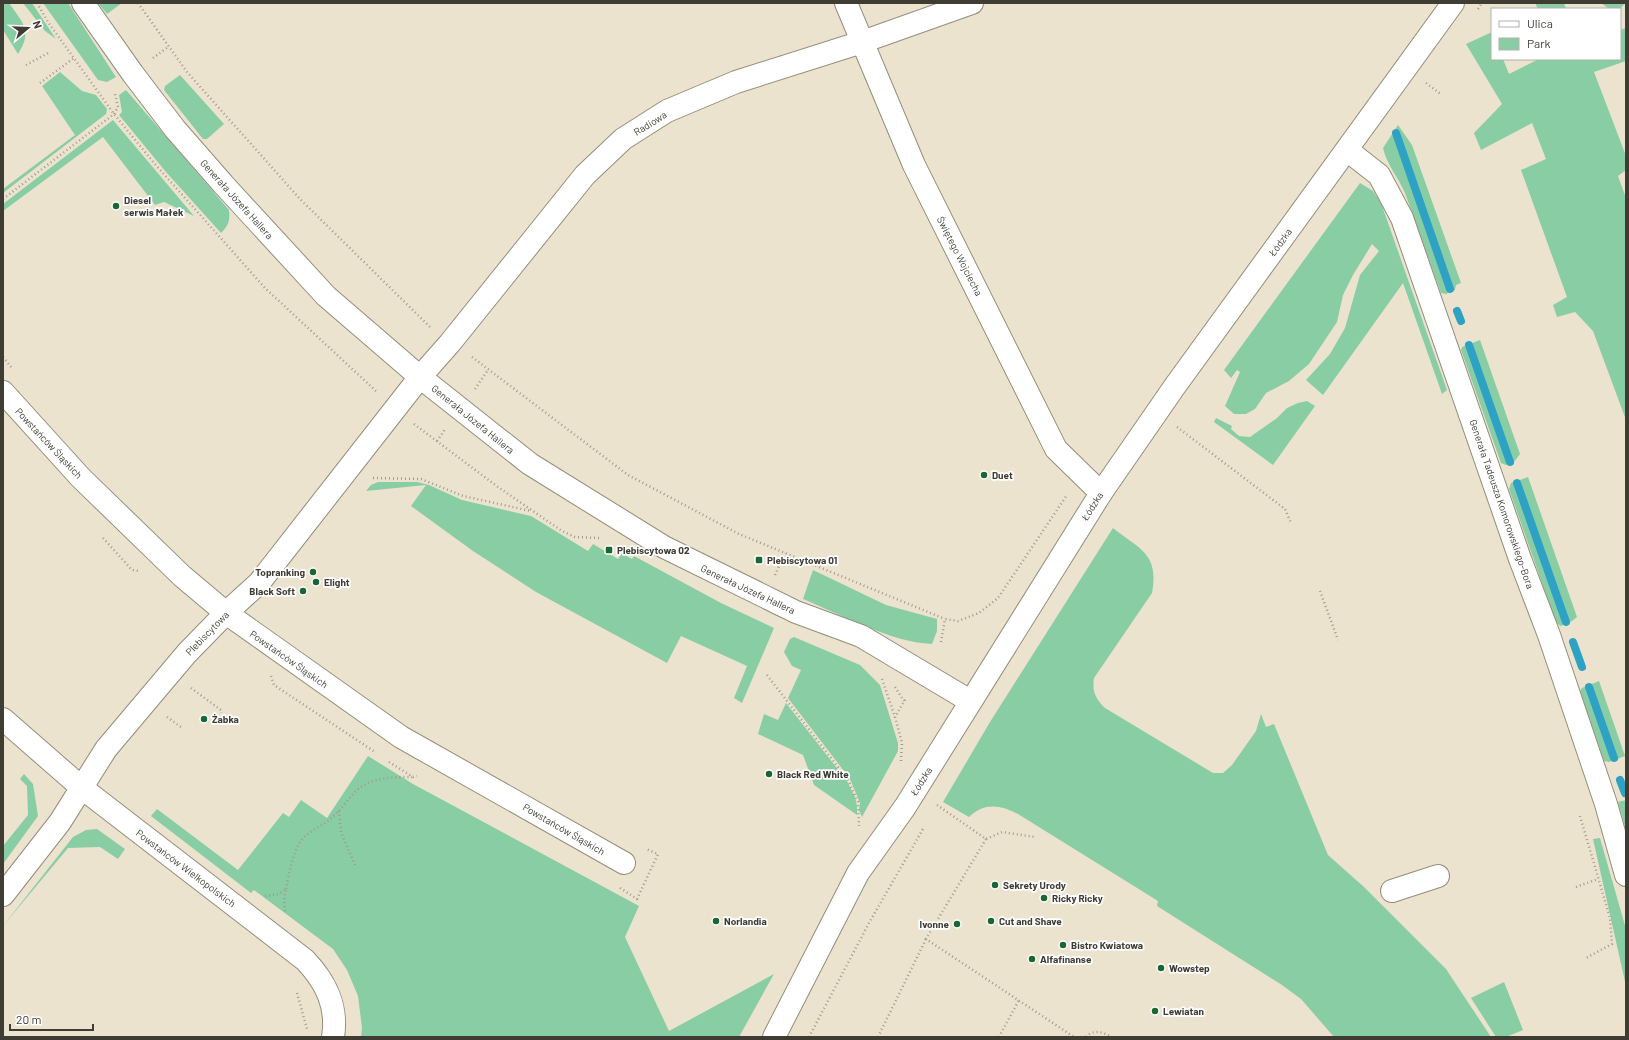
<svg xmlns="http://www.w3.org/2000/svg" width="1629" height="1040" viewBox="0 0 1629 1040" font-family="Barlow,sans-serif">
<rect width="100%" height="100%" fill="#ece3cf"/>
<g fill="#89cda4">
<path d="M3,3h6c14,20 24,28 9,51l-15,-24z"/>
<polygon points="23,3 32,3 56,39 45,31"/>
<polygon points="43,3 68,3 116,77 107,82 98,80"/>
<polygon points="98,3 122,3 107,14"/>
<polygon points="1535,3 1564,3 1566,9 1538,9"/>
<polygon points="1601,3 1625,3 1620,9 1609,9"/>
<polygon points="1626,28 1626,61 1594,72 1626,156 1626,170 1618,176 1626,198 1626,420 1593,331 1575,312 1557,317 1553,305 1567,297 1521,170 1546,159 1532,123 1481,150 1474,133 1502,104 1466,44 1492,32 1492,59 1503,59 1509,74 1539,59 1620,59 1620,30"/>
<polygon points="60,72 82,91 96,95 107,109 106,114 3,193 3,189 75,135 42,86"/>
<polygon points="180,75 224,124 207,139 203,139 164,90 165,86"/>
<path d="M126,90l103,120c1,11 0,15 -8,23l-55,-61 -47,-57 3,-3 -3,-17z"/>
<polygon points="113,120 194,216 164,202 155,205 103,137 3,211 3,204"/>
<path d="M1398,125l14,20 49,138 -5,2 -1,5 -9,4 -5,-1 -36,-100c-7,-16 -18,-28 -22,-45z"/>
<polygon points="1360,183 1373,191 1381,203 1447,390 1442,394 1403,283 1323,395 1306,380 1330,354 1345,328 1360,275 1379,251 1372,244 1353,275 1343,295 1337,322 1309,364 1289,381 1266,393 1255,409 1246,414 1234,414 1225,406 1240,372 1237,370 1231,378 1224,370"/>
<polygon points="1480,340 1520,454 1514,462 1506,465 1501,463 1461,350 1462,347"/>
<polygon points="1307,401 1315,406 1273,465 1214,422 1216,418 1232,426 1231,429 1239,436 1250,437 1277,418 1287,408 1298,403"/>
<polygon points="1528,477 1577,617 1572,621 1561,626 1556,623 1509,489 1511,483"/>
<polygon points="378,482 417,482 429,485 462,500 531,516 588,551 593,544 618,559 622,553 632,559 634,556 721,603 774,628 742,703 734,698 747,666 681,636 667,663 536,592 473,551 411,506 426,485 366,491 371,485"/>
<path d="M1113,528c28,22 46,26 39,65l-58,85c-2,13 1,20 11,30l108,65h10l9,-8 24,-34 5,-17 5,13 8,-3 54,131 36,32 82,82 45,68h-157l-33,-38 -19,-14 -125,-79 1,-5 -140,-87c-17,-9 -34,-12 -49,3l-26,-15 47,-80z"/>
<path d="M813,570l73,35 51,14v12l-5,13c-42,-2 -90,-29 -129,-45z"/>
<polygon points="794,637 860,665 880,685 898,743 898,751 862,817 859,810 860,803 850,779 788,698 801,670 792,666 784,652 790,639"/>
<polygon points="1599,681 1625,756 1609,762 1604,761 1580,691 1582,688"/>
<polygon points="786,703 847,781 855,797 857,806 857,815 814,785 803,755 758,734 764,714 778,720"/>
<polygon points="368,756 413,784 639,906 625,937 669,1031 774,974 739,1037 361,1037 362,1028 358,996 347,970 333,949 254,890 251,893 151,816 157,809 238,870 283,813 289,817 301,800 327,818"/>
<polygon points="24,774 33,784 38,816 3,864 3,846 28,815 27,786 20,779"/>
<polygon points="1626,800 1626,830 1618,802"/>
<polygon points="97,829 125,849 118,859 100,847 68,848 3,926 73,837 86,830"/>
<polygon points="1600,838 1626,929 1626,986 1593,839"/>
<polygon points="1504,982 1523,1030 1506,1037 1496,1037 1471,998"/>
</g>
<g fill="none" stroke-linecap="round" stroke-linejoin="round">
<g stroke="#2ea2c4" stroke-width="8">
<polyline points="1396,133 1450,289"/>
<polyline points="1457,311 1461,321"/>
<polyline points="1469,345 1510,462"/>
<polyline points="1517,483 1566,622"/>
<polyline points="1573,642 1582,667"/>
<polyline points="1589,687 1614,758"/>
<polyline points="1620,780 1625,793"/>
</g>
<g stroke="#958d7a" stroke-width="24">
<g id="minor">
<polyline points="83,3 133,74 175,129 223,184 326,296 420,377 530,464 664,547 796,612 861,636 970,701"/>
<polyline points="846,3 914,165 1056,449 1101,493"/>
<polyline points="1347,150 1379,175 1402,218 1520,559 1549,635 1606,804 1626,875"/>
<polyline points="3,392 81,478 182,576 226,613 401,737 624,863"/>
<path d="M3,719l79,69 223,172c21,22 33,46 28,77"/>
<polyline points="1392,891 1438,876"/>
<polyline points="3,895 60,822 106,749 187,653 226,613 259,583 420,377 450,343 585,175 623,139 667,111 736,82 862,42 972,3"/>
<polyline points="774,1037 858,873 905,807 1101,493 1175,386 1453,3"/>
</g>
</g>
<g stroke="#a19a8c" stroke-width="2.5" stroke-dasharray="1 3" stroke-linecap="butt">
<polyline points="37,3 48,22 114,114 154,163 265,288 377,392"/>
<polyline points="138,3 187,72 300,199 430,327"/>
<polyline points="1478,9 1482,3"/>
<polyline points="153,58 168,47"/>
<polyline points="26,65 50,52"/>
<polyline points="40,83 74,58"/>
<polyline points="1426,83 1442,95"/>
<polyline points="3,199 114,114 118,107 115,94"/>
<polyline points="3,357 12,368"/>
<polyline points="472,357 628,475 739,534 945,619"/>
<polyline points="475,389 488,370"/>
<polyline points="414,424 498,487 562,531 575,537 599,538"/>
<polyline points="1177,427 1285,509 1291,523"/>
<polyline points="437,441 446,428"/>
<polyline points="373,478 421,479 463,496 531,511"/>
<polyline points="103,538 132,570 139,571"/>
<polyline points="775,575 785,553"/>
<polyline points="1320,591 1338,640"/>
<polyline points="941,642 945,619 958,621 979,613 998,598 1067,495"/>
<polyline points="767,675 848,780 858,802 859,826"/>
<polyline points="271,676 274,685 375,752"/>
<polyline points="882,679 895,717"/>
<polyline points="895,687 904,701"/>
<polyline points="191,688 221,710 221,713"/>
<polyline points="167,717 181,727"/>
<polyline points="901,761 902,743 895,717 906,698"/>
<polyline points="389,762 413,777 417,776"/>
<polyline points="937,805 986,839 1002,832 1035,837"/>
<polyline points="339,811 341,832 355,865"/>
<polyline points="1580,816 1610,918 1612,944 1586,958"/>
<polyline points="986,839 926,939 1074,1037"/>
<polyline points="1576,887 1598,879"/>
<polyline points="620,888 637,899 658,854 646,849"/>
<path d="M286,889c3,-15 6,-34 14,-47 7,-10 20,-15 29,-22 12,-9 20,-24 32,-33 14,-10 35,-10 51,-10"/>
<polyline points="265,896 279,894 286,889 284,900 285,912"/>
<polyline points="297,993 307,1029"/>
<polyline points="809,1037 869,923 923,829"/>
<polyline points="878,1037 926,939"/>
<polyline points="999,1037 1019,1000"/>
<path d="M1086,1037c7,-8 17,-5 26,0"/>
</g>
<use href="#minor" stroke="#fff" stroke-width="22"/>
</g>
<g fill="#1a6735" stroke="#fff" stroke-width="1.5">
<circle cx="116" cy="206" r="4"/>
<circle cx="984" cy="475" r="4"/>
<rect x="605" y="546" width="8" height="8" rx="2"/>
<rect x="755" y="556" width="8" height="8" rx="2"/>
<circle cx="313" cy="572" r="4"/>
<circle cx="316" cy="582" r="4"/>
<circle cx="303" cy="591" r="4"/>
<circle cx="204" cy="719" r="4"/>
<circle cx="769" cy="774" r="4"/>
<circle cx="995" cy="885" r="4"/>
<circle cx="1044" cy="898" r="4"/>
<circle cx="716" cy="921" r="4"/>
<circle cx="991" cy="921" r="4"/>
<circle cx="957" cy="924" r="4"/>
<circle cx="1063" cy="945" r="4"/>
<circle cx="1032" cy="959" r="4"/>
<circle cx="1161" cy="968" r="4"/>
<circle cx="1155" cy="1011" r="4"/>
</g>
<g text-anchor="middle" stroke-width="3.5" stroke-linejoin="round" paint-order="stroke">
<g font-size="10" fill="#3f3c34" stroke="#fff">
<text transform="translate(650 123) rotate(-32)" y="4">Radiowa</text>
<text transform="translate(237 199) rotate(48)" y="4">Generała Józefa Hallera</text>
<text transform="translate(1280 242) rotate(-54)" y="4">Łódzka</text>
<text transform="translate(960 256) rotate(63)" y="4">Świętego Wojciecha</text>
<text transform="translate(473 419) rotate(39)" y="4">Generała Józefa Hallera</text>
<text transform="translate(49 443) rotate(47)" y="4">Powstańców Śląskich</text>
<text transform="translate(1502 504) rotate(71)" y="4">Generała Tadeusza Komorowskiego-Bora</text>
<text transform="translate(1092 506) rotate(-58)" y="4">Łódzka</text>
<text transform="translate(748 589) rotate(25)" y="4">Generała Józefa Hallera</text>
<text transform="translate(207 633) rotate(-46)" y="4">Plebiscytowa</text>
<text transform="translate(289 659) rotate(35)" y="4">Powstańców Śląskich</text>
<text transform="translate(921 781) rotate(-58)" y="4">Łódzka</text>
<text transform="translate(564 829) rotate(30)" y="4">Powstańców Śląskich</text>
<text transform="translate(186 868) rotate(37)" y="4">Powstańców Wielkopolskich</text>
</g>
<g font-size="10" font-weight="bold" fill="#3f3c34" stroke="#fff" text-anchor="start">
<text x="124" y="204">Diesel<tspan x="124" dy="12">serwis Małek</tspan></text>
<text x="992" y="479">Duet</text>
<text x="617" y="554">Plebiscytowa 02</text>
<text x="767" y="564">Plebiscytowa 01</text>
<text x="305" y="576" text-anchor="end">Topranking</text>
<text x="324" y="586">Elight</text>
<text x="295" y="595" text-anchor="end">Black Soft</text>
<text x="212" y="723">Żabka</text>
<text x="777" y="778">Black Red White</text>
<text x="1003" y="889">Sekrety Urody</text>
<text x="1052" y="902">Ricky Ricky</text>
<text x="724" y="925">Norlandia</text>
<text x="999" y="925">Cut and Shave</text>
<text x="949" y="928" text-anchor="end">Ivonne</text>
<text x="1071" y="949">Bistro Kwiatowa</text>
<text x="1040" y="963">Alfafinanse</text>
<text x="1169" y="972">Wowstep</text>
<text x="1163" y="1015">Lewiatan</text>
</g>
</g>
<rect width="1629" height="1040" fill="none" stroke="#3f3c34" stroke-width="8"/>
<rect x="1491" y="8" width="130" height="52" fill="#ffffff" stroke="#b2b1ae"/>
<rect x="1499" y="21" width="20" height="6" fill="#ffffff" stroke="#b2b1ae"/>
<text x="1527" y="28" font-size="12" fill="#3f3c34">Ulica</text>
<rect x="1499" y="38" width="20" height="12" fill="#89cda4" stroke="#b2b1ae"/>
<text x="1527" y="48" font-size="12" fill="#3f3c34">Park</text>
<g transform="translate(28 28) rotate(71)" stroke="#ffffff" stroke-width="3" paint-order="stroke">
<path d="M0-3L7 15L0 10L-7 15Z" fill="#3f3c34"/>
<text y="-6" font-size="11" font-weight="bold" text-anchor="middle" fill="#3f3c34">N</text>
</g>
<path d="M10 1024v6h83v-6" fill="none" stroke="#3f3c34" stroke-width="2"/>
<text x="16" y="1024" font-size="12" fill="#3f3c34" stroke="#ffffff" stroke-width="3" paint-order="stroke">20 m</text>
</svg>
